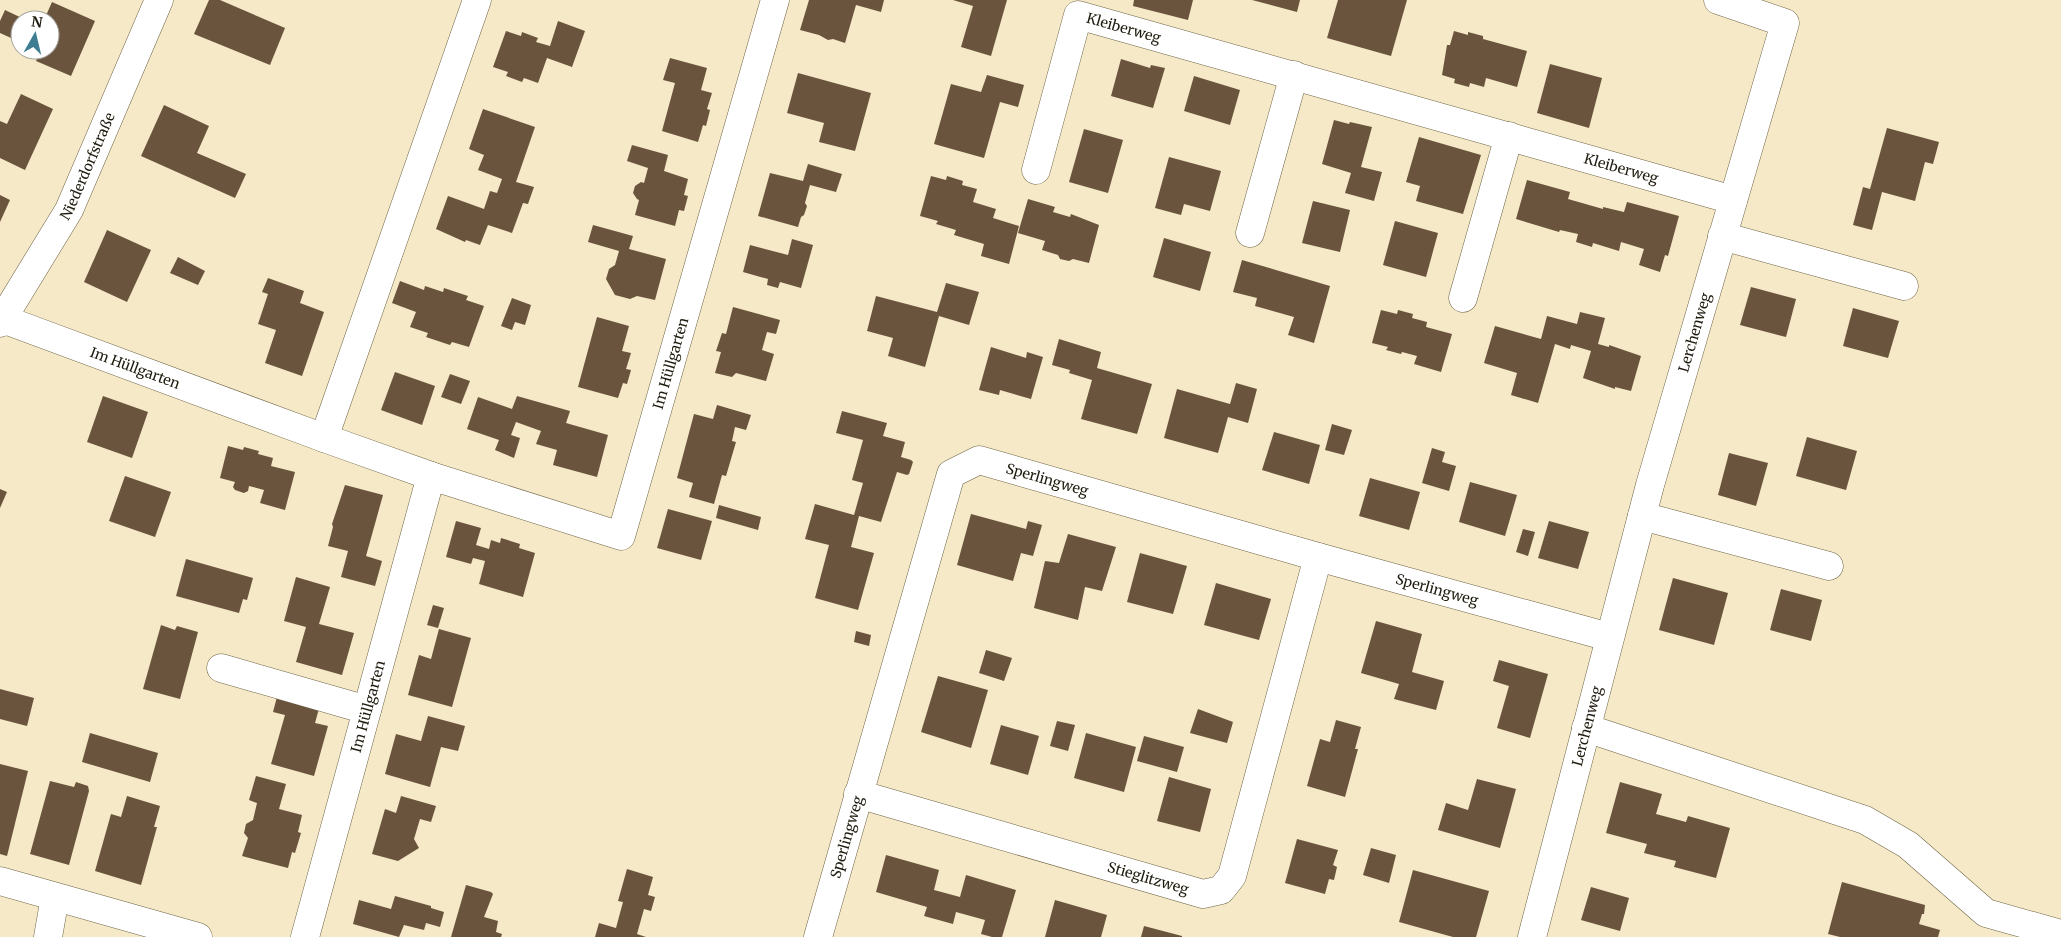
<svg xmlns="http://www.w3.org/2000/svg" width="2061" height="937" viewBox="0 0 2061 937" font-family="Merriweather,serif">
<rect width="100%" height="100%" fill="#f5e9c7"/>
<g fill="#6b543d">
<polygon points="209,0 220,0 285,28 270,65 194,34"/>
<polygon points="809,0 884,0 881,12 856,5 845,43 833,39 828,40 819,35 800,30"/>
<polygon points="953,0 1007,0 991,56 961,47 973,6"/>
<polygon points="1134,0 1193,0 1188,20 1133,6"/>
<polygon points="1252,0 1300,0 1297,12"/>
<polygon points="1338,0 1407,0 1391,56 1327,38"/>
<polygon points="52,2 95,21 71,76 36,61 41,50 50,50 50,20 44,20"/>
<polygon points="5,10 26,20 20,20 20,42 0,33 0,21"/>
<polygon points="558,21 585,31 572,67 547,58 538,83 524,78 522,82 506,76 508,72 493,67 506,31 521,36 522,32 538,38 536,42 550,46"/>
<polygon points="1454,31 1468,35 1468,32 1483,36 1483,39 1527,51 1517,87 1486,78 1484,87 1470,83 1469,87 1454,83 1455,79 1442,75 1447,45 1450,45"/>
<polygon points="670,58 707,68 701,90 712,93 707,109 710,110 706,126 703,125 698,142 662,131 675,83 663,80"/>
<polygon points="1121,59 1150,68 1151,65 1165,68 1153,108 1111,96"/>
<polygon points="1550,64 1602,78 1589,128 1537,113"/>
<polygon points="798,73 871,93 855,151 819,142 824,123 787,113"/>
<polygon points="987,75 1024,85 1018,107 1000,102 984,158 934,144 951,84 981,92"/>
<polygon points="1194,76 1240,90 1230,125 1184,111"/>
<polygon points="21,94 53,109 25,170 0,158 0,121 7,124"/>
<polygon points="164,105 209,126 197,153 246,174 235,198 141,156"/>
<polygon points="483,109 535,127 516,182 534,187 528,204 523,203 512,233 488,225 480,245 466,240 465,242 436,229 448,196 484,209 490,191 497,193 502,179 478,170 484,155 469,149"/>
<polygon points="1334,120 1349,124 1350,122 1372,127 1361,167 1382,172 1374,201 1345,193 1351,173 1322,164"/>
<polygon points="1887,128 1939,142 1933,164 1925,162 1915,201 1882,192 1872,230 1853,225 1863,187 1870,189"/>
<polygon points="1084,129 1123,140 1108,193 1069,182"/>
<polygon points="1419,137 1481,155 1463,214 1416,201 1420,186 1406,182"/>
<polygon points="632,145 668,155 664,171 688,179 684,195 688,196 684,211 679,210 675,226 635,215 639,200 637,199 633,193 635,186 641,182 644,183 648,168 627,161"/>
<polygon points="1169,157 1221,171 1210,211 1184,204 1181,215 1155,208"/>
<polygon points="808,164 842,174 836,192 810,185 805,203 807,206 804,215 801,217 798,227 758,216 770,173 803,181"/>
<polygon points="931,176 946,180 947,176 963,181 962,185 977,189 973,202 996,209 993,218 1019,226 1009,264 981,256 984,244 954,235 956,230 936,224 938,221 920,216"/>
<polygon points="1527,180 1570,192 1568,199 1603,209 1603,207 1624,212 1627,202 1679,216 1668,256 1665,255 1660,272 1639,265 1644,249 1621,242 1619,251 1593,243 1592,247 1576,242 1578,234 1560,230 1559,232 1516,219"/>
<polygon points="0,195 10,200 0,222"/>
<polygon points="1028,199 1055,207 1053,212 1070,217 1071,214 1099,225 1089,263 1073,259 1069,261 1060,259 1058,255 1042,250 1045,241 1018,233"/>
<polygon points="1313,201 1350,210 1340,252 1302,243"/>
<polygon points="1395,221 1438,233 1426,277 1383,265"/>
<polygon points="593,225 633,236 629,249 666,259 655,300 637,296 630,299 615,295 606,279 609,269 615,265 619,251 588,242"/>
<polygon points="107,230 151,250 127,302 84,282"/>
<polygon points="1164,238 1211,252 1200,291 1153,277"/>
<polygon points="792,239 813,245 801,288 780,282 778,288 767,285 768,279 743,272 750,245 788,255"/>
<polygon points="178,257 205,271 198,285 170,273"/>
<polygon points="1242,260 1330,286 1314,343 1288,335 1294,317 1255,306 1257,298 1233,292"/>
<polygon points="268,278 304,291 300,303 324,312 302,376 265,363 276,330 258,324 268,294 262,292"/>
<polygon points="400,281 424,290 425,286 443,292 444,288 468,296 466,300 484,306 469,347 452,342 450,345 426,337 428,333 410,327 416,312 392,303"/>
<polygon points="946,283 979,292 969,325 939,316 925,367 888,356 893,338 867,331 876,296 937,312"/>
<polygon points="1751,287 1796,299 1786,337 1740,325"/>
<polygon points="512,298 531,305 525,325 515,322 512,330 501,326"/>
<polygon points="733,307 780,320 776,334 767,332 762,350 774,354 766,381 736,373 732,377 715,373 721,352 716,351 722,333 726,334"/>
<polygon points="1853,308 1899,321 1888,358 1843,346"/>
<polygon points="1381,310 1397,314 1398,310 1413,314 1412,318 1427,322 1426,327 1452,334 1441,372 1414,364 1417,356 1402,352 1401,354 1386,350 1388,347 1372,343"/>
<polygon points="1580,312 1605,318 1598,344 1609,347 1609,345 1641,356 1631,391 1615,387 1615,389 1583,378 1591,351 1571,345 1570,349 1555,344 1538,403 1511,395 1517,373 1484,363 1495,326 1541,339 1547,316 1577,324"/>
<polygon points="597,317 629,326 622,351 631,353 626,369 631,370 627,384 623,383 618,398 578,387"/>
<polygon points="1059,339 1101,352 1097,368 1152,384 1137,434 1081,419 1092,380 1069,373 1070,370 1052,365"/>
<polygon points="991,347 1026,358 1027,352 1043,357 1031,399 1000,390 999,395 979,390"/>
<polygon points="395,372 435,386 422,425 381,410"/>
<polygon points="450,374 470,381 461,404 441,397"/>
<polygon points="1236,383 1257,389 1248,423 1228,417 1218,453 1164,438 1177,389 1230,404"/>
<polygon points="103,396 148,412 132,458 87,442"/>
<polygon points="517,396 570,411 566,423 608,435 597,477 553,465 557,450 536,444 541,431 516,422 511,435 520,438 514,458 495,450 499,440 467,429 478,397 512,409"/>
<polygon points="717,405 751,415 746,430 735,427 732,441 736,442 726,476 722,475 714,504 689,497 693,483 677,478 694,414 713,419"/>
<polygon points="842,411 887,423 883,436 905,442 901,457 911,460 913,462 909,474 907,475 897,472 881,522 859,516 851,547 874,553 858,610 815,598 829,545 805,539 815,504 854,515 863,483 852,480 863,440 836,433"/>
<polygon points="1332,424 1352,430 1344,455 1325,450"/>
<polygon points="1274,432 1320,445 1309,484 1262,470"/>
<polygon points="1807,437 1857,451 1846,490 1796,476"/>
<polygon points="228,446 243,450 244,447 259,451 258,454 273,458 271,466 295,472 285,510 260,503 264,490 249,486 248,491 244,493 235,490 233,487 235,482 220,478"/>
<polygon points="1432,448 1445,452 1442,462 1456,466 1449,491 1422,483"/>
<polygon points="1729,453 1768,463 1756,506 1718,495"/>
<polygon points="125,476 171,492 155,537 109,521"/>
<polygon points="1370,478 1420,492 1409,530 1359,516"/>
<polygon points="1470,482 1517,495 1505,536 1459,522"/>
<polygon points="345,485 383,495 366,556 382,561 375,586 341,577 348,551 328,546 333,527 332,524"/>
<polygon points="0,489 7,492 0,508"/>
<polygon points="719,505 761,517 758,530 716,518"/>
<polygon points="668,509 712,521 701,560 657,548"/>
<polygon points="971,514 1026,529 1028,521 1042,525 1033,556 1021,553 1013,581 957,565"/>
<polygon points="456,521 481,528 476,545 489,549 491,540 500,543 501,538 520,544 519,548 535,553 523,597 479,584 485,561 473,558 471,564 446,557"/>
<polygon points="1549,521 1589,532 1578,569 1538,558"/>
<polygon points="1523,529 1535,532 1528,556 1516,552"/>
<polygon points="1068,534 1116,547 1102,591 1085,587 1078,620 1034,608 1045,561 1059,563"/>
<polygon points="1140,553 1187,566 1173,614 1127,602"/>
<polygon points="186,559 253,578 247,600 243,599 239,613 176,596"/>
<polygon points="296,577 330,587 319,624 354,633 342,675 296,662 306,627 284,621"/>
<polygon points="1673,578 1728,593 1714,645 1659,630"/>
<polygon points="1216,583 1271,599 1259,640 1204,625"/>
<polygon points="1781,589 1822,600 1811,641 1770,630"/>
<polygon points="433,605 444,608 438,628 427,625"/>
<polygon points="1376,621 1422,634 1412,672 1444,681 1436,710 1394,699 1399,684 1361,673"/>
<polygon points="161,625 175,630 177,626 198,632 180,699 143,689"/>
<polygon points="439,629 471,638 452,707 408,695 419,655 431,659"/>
<polygon points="856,631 871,635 869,646 854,642"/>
<polygon points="986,650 1012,658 1004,681 979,673"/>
<polygon points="1499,660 1548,674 1530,738 1497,728 1509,686 1493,681"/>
<polygon points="938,676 988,690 971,748 921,732"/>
<polygon points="0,689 34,698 27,726 0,719"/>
<polygon points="278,693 320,705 315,723 328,726 314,776 271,764 285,715 273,712"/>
<polygon points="1198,709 1233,722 1227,743 1190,733"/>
<polygon points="428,716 465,726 458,751 441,747 430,787 385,774 396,734 421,741"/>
<polygon points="1336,720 1361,727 1355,749 1358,749 1345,797 1307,786 1320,739 1330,742"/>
<polygon points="1057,721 1075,725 1068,751 1050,746"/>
<polygon points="1001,725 1039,736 1028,775 990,764"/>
<polygon points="90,733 158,753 150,782 82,762"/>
<polygon points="1086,733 1136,747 1124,792 1074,778"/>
<polygon points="1144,736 1184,747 1177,772 1137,761"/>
<polygon points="0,764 28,771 7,856 0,854"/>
<polygon points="256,776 286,784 279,809 302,815 298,832 301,833 295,853 292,852 288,868 242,856 248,838 244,833 246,824 253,820 257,803 249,800"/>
<polygon points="1169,777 1211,789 1200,832 1157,821"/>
<polygon points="1477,779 1516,789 1500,848 1438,830 1446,803 1468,810"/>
<polygon points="50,781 74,787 76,782 88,786 89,791 69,865 30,854"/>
<polygon points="1620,782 1662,794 1656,814 1686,822 1688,816 1730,828 1716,878 1674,867 1676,861 1644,853 1647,844 1606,833"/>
<polygon points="127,796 160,806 154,827 157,827 141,885 95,871 111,814 121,817"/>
<polygon points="401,796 436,806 431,822 420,819 414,839 419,848 398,861 372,854 385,809 396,813"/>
<polygon points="1297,839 1338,850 1333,865 1337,867 1334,880 1329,879 1325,894 1285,883"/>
<polygon points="1371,848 1396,855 1389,883 1363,875"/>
<polygon points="886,855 939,870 934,890 960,897 966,875 1016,890 1002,937 992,937 981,934 985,920 956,912 953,924 924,916 927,907 876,892"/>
<polygon points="627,869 653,877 648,895 655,897 651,911 644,909 637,934 646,937 595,937 599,923 616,928 623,902 618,901"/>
<polygon points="1413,870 1489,891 1476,937 1453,937 1399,922"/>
<polygon points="1842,882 1925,905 1924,914 1922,914 1919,924 1940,930 1938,937 1840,937 1828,934"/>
<polygon points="466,885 491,892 493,894 484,917 498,921 496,932 502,934 501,937 451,937"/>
<polygon points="1591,887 1629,898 1620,931 1581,920"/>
<polygon points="395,896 431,906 431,908 444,912 440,927 426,923 424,930 404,925 399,937 353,924 359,900 391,909"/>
<polygon points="1055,900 1107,915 1101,937 1045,937"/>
<polygon points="1144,926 1182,936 1182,937 1141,937"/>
</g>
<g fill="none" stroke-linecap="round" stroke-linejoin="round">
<g stroke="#6e6345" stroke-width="29">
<g id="minor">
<path id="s1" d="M1036,170l42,-155 655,185"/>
<polyline points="1250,233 1294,75"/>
<polyline points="1722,236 1904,286"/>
<polyline points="1463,298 1509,136"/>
<path id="s2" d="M0,318l324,120 107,38 190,60 154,-536"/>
<polyline points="324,438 477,0"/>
<polyline points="1642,516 1829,566"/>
<polyline points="221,668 367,710"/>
<polyline points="1586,728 1865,820 1908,845 1986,913 2061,934"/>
<path id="s3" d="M858,794l345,100 18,-4 11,-14 86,-319"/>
<polyline points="0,881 198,937"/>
<polyline points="48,937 55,897"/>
<path id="s4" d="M305,937l126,-461"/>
<path id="s5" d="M818,937l133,-463 28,-14 339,97 291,80"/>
<path id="s6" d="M1532,937l118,-452 135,-462 -67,-23"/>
</g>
</g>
<g stroke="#6e6345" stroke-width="29">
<g id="major">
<path id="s7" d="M0,323l69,-113 90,-210"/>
</g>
</g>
<use href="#minor" stroke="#fff" stroke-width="28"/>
<use href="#major" stroke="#fff" stroke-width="28"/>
</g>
<g text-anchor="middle" stroke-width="5" stroke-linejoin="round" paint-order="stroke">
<g font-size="14" fill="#1f1b0e" stroke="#fff">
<text dy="5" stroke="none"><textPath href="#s1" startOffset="208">Kleiberweg</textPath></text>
<text dy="5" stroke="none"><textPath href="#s7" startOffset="180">Niederdorfstraße</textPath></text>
<text dy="5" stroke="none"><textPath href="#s1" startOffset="725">Kleiberweg</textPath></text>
<text dy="5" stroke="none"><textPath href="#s6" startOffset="626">Lerchenweg</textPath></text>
<text dy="5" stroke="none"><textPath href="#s2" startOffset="838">Im Hüllgarten</textPath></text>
<text dy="5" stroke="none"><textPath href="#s2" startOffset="144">Im Hüllgarten</textPath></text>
<text dy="5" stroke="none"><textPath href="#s5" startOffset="584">Sperlingweg</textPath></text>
<text dy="5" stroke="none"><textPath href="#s5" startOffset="989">Sperlingweg</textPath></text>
<text dy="5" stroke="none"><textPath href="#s4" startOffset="239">Im Hüllgarten</textPath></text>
<text dy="5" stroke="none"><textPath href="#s6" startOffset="218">Lerchenweg</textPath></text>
<text dy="5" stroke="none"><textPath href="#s5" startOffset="104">Sperlingweg</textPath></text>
<text dy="5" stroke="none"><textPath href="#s3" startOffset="302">Stieglitzweg</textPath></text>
</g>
</g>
<g transform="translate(35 35) rotate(8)"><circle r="24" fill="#ffffff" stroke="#a5a49f"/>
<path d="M0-4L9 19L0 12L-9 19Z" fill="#3e7d92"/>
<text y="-8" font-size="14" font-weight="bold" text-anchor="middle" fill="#1f1b0e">N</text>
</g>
</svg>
